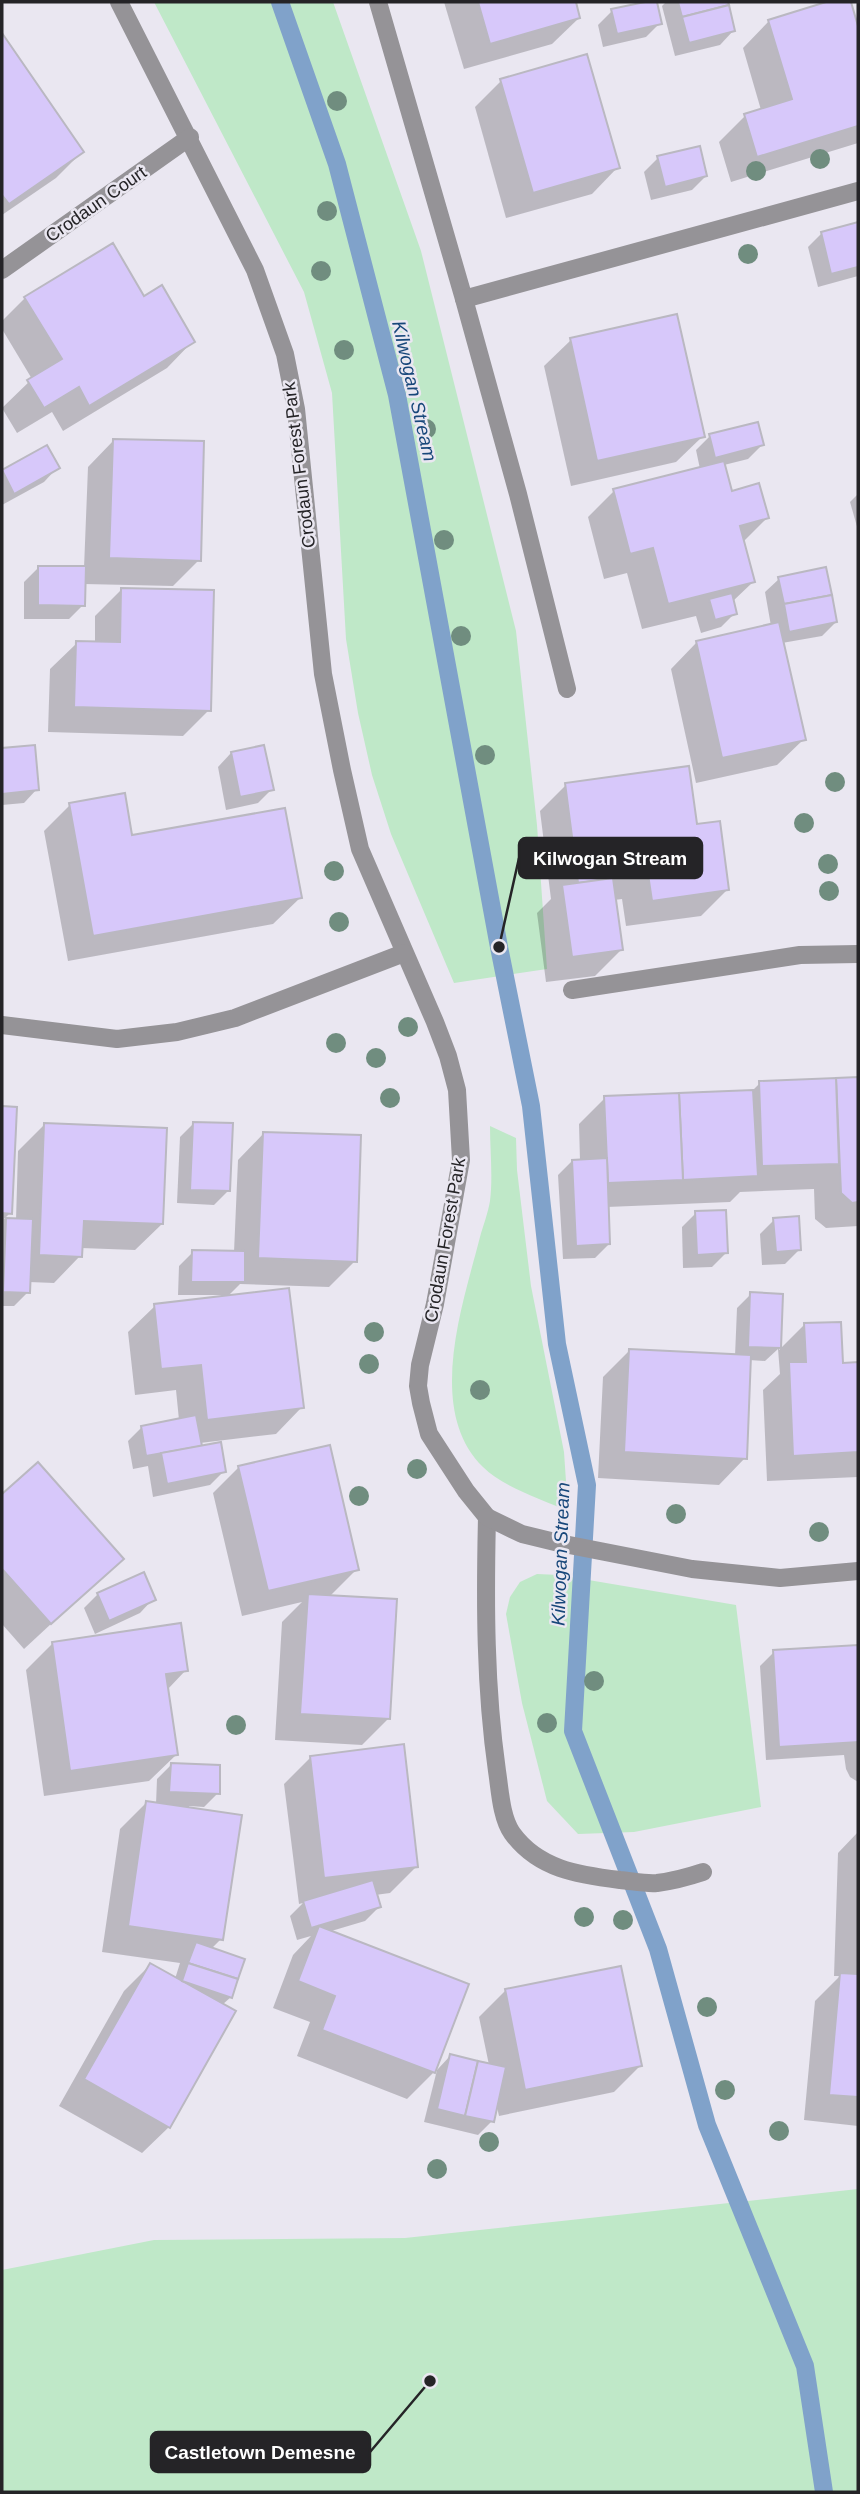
<svg xmlns="http://www.w3.org/2000/svg" width="860" height="2494" viewBox="0 0 860 2494" font-family="Helvetica,sans-serif">
<rect width="100%" height="100%" fill="#eae7f1"/>
<g fill="#bfe8c8">
<polygon points="154,2 333,2 421,251 516,631 537,825 547,969 454,983 391,834 372,775 358,713 346,639 332,393 304,292"/>
<path d="M490,1126l26,12 1,32 14,116 33,166 4,59c-27,-12 -65,-24 -85,-44 -58,-57 -20,-163 -3,-230 3,-11 8,-24 10,-36 3,-24 0,-50 0,-75z"/>
<polygon points="537,1574 559,1575 736,1605 761,1807 634,1832 578,1834 547,1801 522,1703 506,1614 510,1597 520,1582"/>
<polygon points="858,2189 858,2492 2,2492 2,2270 154,2240 405,2238"/>
</g>
<g fill="#0003">
<polygon points="444,2 574,2 579,18 552,44 464,69"/>
<polygon points="655,2 660,23 646,37 603,47 598,25 612,11"/>
<polygon points="666,2 726,2 733,31 720,45 675,56 662,6"/>
<polygon points="832,2 849,2 858,32 858,143 731,182 719,142 745,116 761,110 743,48 769,21"/>
<polygon points="2,36 82,152 56,178 2,215"/>
<polygon points="501,81 618,167 592,194 506,218 475,107"/>
<polygon points="658,158 706,176 692,190 651,200 644,172"/>
<polygon points="858,224 858,276 818,287 808,247 822,233"/>
<polygon points="25,298 143,298 193,341 167,368 63,431 52,412 17,433 2,408 32,379 2,329 2,321"/>
<polygon points="571,340 703,436 676,462 571,486 544,366"/>
<polygon points="710,436 762,445 748,459 724,465 730,493 767,518 742,543 753,582 732,602 735,613 721,627 701,633 696,616 642,629 627,573 604,579 588,517 614,491 700,469 696,450"/>
<polygon points="114,440 199,560 173,586 84,584 83,605 69,619 24,619 24,582 38,568 84,568 88,467"/>
<polygon points="46,447 57,468 44,482 2,505 2,472"/>
<polygon points="858,494 858,530 850,502"/>
<polygon points="779,579 836,622 822,636 782,643 804,739 777,765 696,783 671,669 697,642 771,626 765,592"/>
<polygon points="122,589 209,710 183,736 48,732 50,669 77,643 95,643 95,616"/>
<polygon points="33,747 37,789 24,803 2,805 2,750"/>
<polygon points="231,753 272,789 258,803 226,810 218,767"/>
<polygon points="566,785 695,826 727,890 701,916 626,926 622,899 614,900 621,950 595,976 546,982 537,913 551,899 540,811"/>
<polygon points="70,805 131,837 300,898 273,924 68,961 44,831"/>
<polygon points="858,1079 858,1226 826,1228 815,1219 814,1189 740,1192 730,1202 607,1207 609,1244 595,1258 563,1259 558,1175 572,1161 580,1161 579,1124 605,1098 751,1092 760,1083"/>
<polygon points="2,1108 15,1109 10,1213 4,1219 16,1220 18,1151 44,1125 162,1224 135,1250 81,1248 80,1256 54,1283 29,1282 28,1292 14,1306 2,1306"/>
<polygon points="194,1123 228,1191 214,1205 177,1203 180,1137"/>
<polygon points="264,1133 355,1261 329,1287 240,1284 227,1297 302,1407 276,1434 200,1443 224,1471 210,1485 153,1497 148,1466 133,1469 128,1441 142,1427 179,1420 176,1390 135,1395 128,1332 155,1306 223,1298 223,1295 178,1295 179,1266 193,1252 234,1252 238,1160"/>
<polygon points="696,1213 726,1253 712,1267 683,1268 682,1227"/>
<polygon points="774,1220 799,1250 785,1264 762,1265 760,1234"/>
<polygon points="751,1294 782,1296 779,1350 804,1325 841,1364 858,1364 858,1477 767,1481 763,1390 780,1374 778,1349 765,1361 749,1360 745,1458 719,1485 598,1478 603,1377 629,1351 735,1356 737,1308"/>
<polygon points="37,1464 121,1559 24,1649 2,1624 2,1496"/>
<polygon points="239,1467 357,1569 329,1597 388,1719 362,1745 275,1740 282,1622 302,1602 242,1616 213,1493"/>
<polygon points="98,1594 153,1599 140,1613 95,1634 84,1608"/>
<polygon points="53,1643 186,1670 167,1690 176,1755 149,1781 44,1796 26,1670"/>
<polygon points="858,1647 858,1782 850,1777 846,1769 844,1755 766,1760 760,1666 774,1652"/>
<polygon points="310,1758 416,1867 390,1893 375,1895 379,1907 365,1921 328,1932 434,2072 407,2099 297,2056 310,2022 273,2008 293,1955 311,1936 297,1940 290,1916 303,1903 299,1904 284,1784"/>
<polygon points="171,1765 218,1793 204,1807 189,1806 189,1809 221,1939 211,1949 231,1997 222,2005 169,2127 142,2153 59,2106 124,1991 150,1965 175,1979 180,1963 102,1952 120,1829 146,1803 156,1804 157,1779"/>
<polygon points="858,1832 858,2126 804,2120 815,2001 840,1976 834,1976 838,1853"/>
<polygon points="506,1990 640,2066 614,2092 499,2116 496,2103 492,2121 478,2135 424,2122 437,2070 450,2056 489,2065 479,2017"/>
</g>
<g fill="none" stroke-linecap="round" stroke-linejoin="round">
<polyline stroke="#80a2ca" stroke-width="18" points="280,2 337,164 397,395 499,947 531,1106 557,1344 587,1485 573,1731 658,1949 707,2125 805,2366 824,2492"/>
</g>
<g fill="#d7c8fa" stroke="#bab8c1" stroke-width="2">
<polygon points="478,2 576,2 580,18 490,44"/>
<polygon points="645,2 657,2 662,24 617,34 611,9"/>
<polygon points="678,2 728,2 729,5 682,17"/>
<polygon points="826,2 851,2 858,26 858,126 757,157 744,114 792,99 768,20"/>
<polygon points="729,5 735,31 689,43 682,17"/>
<polygon points="2,33 84,152 9,204 2,195"/>
<polygon points="587,54 620,168 533,193 500,79"/>
<polygon points="700,146 707,176 665,187 657,156"/>
<polygon points="858,222 858,267 831,274 821,232"/>
<polygon points="113,243 144,296 162,285 195,342 89,406 79,387 44,408 27,380 62,359 24,297"/>
<polygon points="677,314 705,437 597,461 570,338"/>
<polygon points="758,422 764,445 715,458 709,434"/>
<polygon points="113,439 204,441 201,561 109,558"/>
<polygon points="47,445 60,468 14,494 2,470"/>
<polygon points="724,461 732,491 759,483 769,518 740,526 755,582 668,604 653,548 630,554 613,489"/>
<polygon points="38,566 86,566 85,606 38,605"/>
<polygon points="826,567 832,595 784,604 778,577"/>
<polygon points="121,588 214,590 211,711 74,707 76,641 120,642"/>
<polygon points="732,593 737,614 715,620 709,599"/>
<polygon points="832,595 837,622 789,632 784,604"/>
<polygon points="779,622 806,740 722,758 696,641"/>
<polygon points="35,745 39,790 2,794 2,748"/>
<polygon points="264,745 274,790 240,797 231,752"/>
<polygon points="689,766 697,824 720,821 729,890 652,901 648,874 578,883 565,783"/>
<polygon points="125,793 132,835 285,808 302,898 93,936 69,803"/>
<polygon points="613,878 623,950 572,957 562,885"/>
<polygon points="858,1077 858,1202 852,1203 841,1193 836,1078"/>
<polygon points="836,1078 839,1164 762,1166 759,1081"/>
<polygon points="753,1090 758,1176 683,1180 679,1093"/>
<polygon points="679,1093 683,1180 608,1183 604,1096"/>
<polygon points="2,1106 17,1107 12,1214 2,1213"/>
<polygon points="193,1122 233,1123 230,1191 190,1190"/>
<polygon points="44,1123 167,1128 163,1224 84,1221 82,1257 39,1255"/>
<polygon points="263,1132 361,1135 357,1262 258,1258"/>
<polygon points="607,1158 610,1244 576,1246 572,1160"/>
<polygon points="726,1210 728,1253 697,1255 695,1211"/>
<polygon points="799,1216 801,1250 776,1252 773,1218"/>
<polygon points="6,1218 33,1219 30,1293 3,1292"/>
<polygon points="192,1250 245,1251 245,1282 191,1282"/>
<polygon points="289,1288 304,1408 207,1420 201,1365 161,1369 154,1304"/>
<polygon points="750,1292 783,1294 781,1348 748,1347"/>
<polygon points="841,1322 843,1363 858,1362 858,1452 793,1456 789,1362 806,1362 804,1323"/>
<polygon points="629,1349 751,1355 747,1459 624,1452"/>
<polygon points="196,1415 202,1446 146,1456 141,1426"/>
<polygon points="221,1442 226,1472 167,1484 161,1453"/>
<polygon points="330,1445 359,1570 268,1591 238,1466"/>
<polygon points="38,1462 124,1559 51,1624 2,1569 2,1494"/>
<polygon points="144,1572 156,1600 109,1621 97,1593"/>
<polygon points="308,1594 397,1599 390,1719 300,1714"/>
<polygon points="181,1623 188,1671 166,1674 178,1755 70,1771 52,1642"/>
<polygon points="858,1645 858,1748 858,1742 779,1747 773,1650"/>
<polygon points="404,1744 418,1867 324,1878 310,1756"/>
<polygon points="171,1763 220,1765 220,1794 169,1792"/>
<polygon points="146,1801 242,1815 223,1940 128,1926"/>
<polygon points="373,1880 381,1907 311,1928 303,1901"/>
<polygon points="319,1926 469,1984 435,2073 322,2030 335,1996 298,1981"/>
<polygon points="196,1942 245,1959 238,1979 188,1963"/>
<polygon points="150,1963 236,2011 170,2128 84,2079"/>
<polygon points="188,1963 238,1979 232,1998 182,1981"/>
<polygon points="621,1966 642,2066 525,2090 505,1989"/>
<polygon points="840,1973 858,1974 858,2097 829,2095"/>
<polygon points="450,2054 478,2061 465,2116 437,2109"/>
<polygon points="478,2061 506,2067 494,2122 465,2116"/>
</g>
<g fill="none" stroke-linecap="round" stroke-linejoin="round">
<g stroke="#959397" stroke-width="18">
<path d="M119,2l136,268 30,84 11,55 27,265 19,96 18,79 75,173 13,34 9,34 4,70 -26,144 -15,61 -2,21 3,17 8,31 37,57 21,26c-2,85 -2,170 10,254 3,19 4,46 15,62 26,36 66,42 108,47 12,1 25,4 37,3 16,-2 31,-6 46,-11"/>
<polyline points="378,2 464,299"/>
<polyline points="2,270 190,137"/>
<polyline points="567,689 518,494 464,299 858,191"/>
<polyline points="572,990 800,955 858,954"/>
<polyline points="2,1025 117,1039 177,1032 235,1018 404,953"/>
<polyline points="487,1517 522,1534 559,1543 692,1569 780,1578 858,1571"/>
</g>
</g>
<g fill="#708d7f">
<circle cx="337" cy="101" r="10"/>
<circle cx="820" cy="159" r="10"/>
<circle cx="756" cy="171" r="10"/>
<circle cx="327" cy="211" r="10"/>
<circle cx="748" cy="254" r="10"/>
<circle cx="321" cy="271" r="10"/>
<circle cx="344" cy="350" r="10"/>
<circle cx="426" cy="429" r="10"/>
<circle cx="444" cy="540" r="10"/>
<circle cx="461" cy="636" r="10"/>
<circle cx="485" cy="755" r="10"/>
<circle cx="835" cy="782" r="10"/>
<circle cx="804" cy="823" r="10"/>
<circle cx="828" cy="864" r="10"/>
<circle cx="334" cy="871" r="10"/>
<circle cx="829" cy="891" r="10"/>
<circle cx="339" cy="922" r="10"/>
<circle cx="408" cy="1027" r="10"/>
<circle cx="336" cy="1043" r="10"/>
<circle cx="376" cy="1058" r="10"/>
<circle cx="390" cy="1098" r="10"/>
<circle cx="374" cy="1332" r="10"/>
<circle cx="369" cy="1364" r="10"/>
<circle cx="480" cy="1390" r="10"/>
<circle cx="417" cy="1469" r="10"/>
<circle cx="359" cy="1496" r="10"/>
<circle cx="676" cy="1514" r="10"/>
<circle cx="819" cy="1532" r="10"/>
<circle cx="594" cy="1681" r="10"/>
<circle cx="547" cy="1723" r="10"/>
<circle cx="236" cy="1725" r="10"/>
<circle cx="584" cy="1917" r="10"/>
<circle cx="623" cy="1920" r="10"/>
<circle cx="707" cy="2007" r="10"/>
<circle cx="725" cy="2090" r="10"/>
<circle cx="779" cy="2131" r="10"/>
<circle cx="489" cy="2142" r="10"/>
<circle cx="437" cy="2169" r="10"/>
</g>
<g text-anchor="middle" stroke-width="5" stroke-linejoin="round" paint-order="stroke">
<g font-size="18" fill="#252427" stroke="#eae7f1">
<text transform="translate(96 204) rotate(-35)" y="6">Crodaun Court</text>
<text transform="translate(299 465) rotate(-97)" y="6">Crodaun Forest Park</text>
<text transform="translate(445 1240) rotate(-80)" y="6">Crodaun Forest Park</text>
</g>
<g font-size="19" font-style="italic" fill="#17477a" stroke="#eae7f1">
<text transform="translate(415 391) rotate(77)" y="7">Kilwogan Stream</text>
<text transform="translate(560 1554) rotate(-88)" y="7">Kilwogan Stream</text>
</g>
</g>
<path fill="none" stroke="#252427" stroke-width="2.5" d="M499 947L519 858M430 2381L370 2452"/>
<g fill="#252427" stroke="#eae7f1" stroke-width="2.5">
<circle cx="499" cy="947" r="7"/>
<circle cx="430" cy="2381" r="7"/>
</g>
<g fill="#252427" stroke="#252427" stroke-width="2.5">
<rect x="519" y="838" width="183" height="40" rx="7"/>
<rect x="151" y="2432" width="219" height="40" rx="7"/>
</g>
<g font-size="19" text-anchor="middle" font-weight="bold" fill="#fff">
<text x="610" y="865">Kilwogan Stream</text>
<text x="260" y="2459">Castletown Demesne</text>
</g>
<rect width="860" height="2494" fill="none" stroke="#252427" stroke-width="7"/>
</svg>
